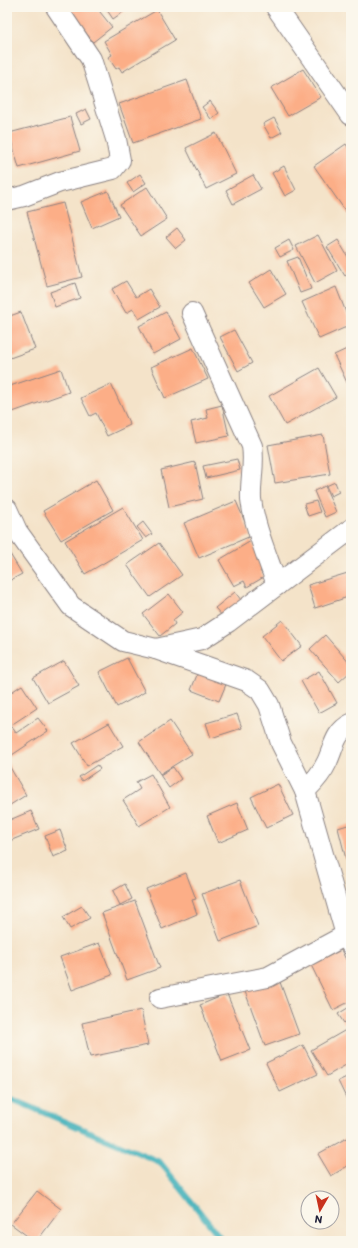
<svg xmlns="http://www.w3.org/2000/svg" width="358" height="1248" viewBox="0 0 358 1248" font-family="Itim,sans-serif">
<rect width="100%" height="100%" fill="#fbf7ec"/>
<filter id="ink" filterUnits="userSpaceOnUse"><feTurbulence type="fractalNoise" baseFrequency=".025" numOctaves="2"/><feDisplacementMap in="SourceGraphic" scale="8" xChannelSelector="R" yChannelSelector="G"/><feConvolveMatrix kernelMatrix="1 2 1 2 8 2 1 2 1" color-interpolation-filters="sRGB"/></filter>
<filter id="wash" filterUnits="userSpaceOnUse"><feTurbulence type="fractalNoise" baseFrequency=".012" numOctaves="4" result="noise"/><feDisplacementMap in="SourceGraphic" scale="16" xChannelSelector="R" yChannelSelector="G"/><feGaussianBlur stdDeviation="0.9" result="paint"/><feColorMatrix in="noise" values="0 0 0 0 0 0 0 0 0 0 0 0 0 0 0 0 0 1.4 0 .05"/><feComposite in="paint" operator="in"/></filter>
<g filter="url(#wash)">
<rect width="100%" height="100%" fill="#f4e3c9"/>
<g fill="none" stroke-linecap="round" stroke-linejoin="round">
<polyline stroke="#40b0ba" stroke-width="6" points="7,1097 160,1162 223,1241"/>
</g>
<g id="blocks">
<g fill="#fcae87">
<polygon points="66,7 96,7 112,27 93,42"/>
<polygon points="105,7 130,7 113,19"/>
<polygon points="157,10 175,40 122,72 119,67 116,69 108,57 112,55 104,41"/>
<polygon points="303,69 321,97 288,116 271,88"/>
<polygon points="187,80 201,119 133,143 119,104"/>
<polygon points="210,101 219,113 211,119 202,107"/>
<polygon points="86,109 91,119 81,124 76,114"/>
<polygon points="70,117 80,151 19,168 9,133"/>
<polygon points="274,118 282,132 271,138 263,124"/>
<polygon points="216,133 236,174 206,189 186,148"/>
<polygon points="346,144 351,152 351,219 314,166"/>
<polygon points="284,166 296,190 285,196 272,173"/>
<polygon points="140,174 146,183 133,192 127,183"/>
<polygon points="253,175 261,189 233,204 226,190"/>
<polygon points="147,187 167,219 141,236 120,205"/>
<polygon points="108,191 119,216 92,228 81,202"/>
<polygon points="63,203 82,277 47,286 27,212"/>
<polygon points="177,228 186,240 176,248 166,237"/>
<polygon points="318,235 337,271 315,283 296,246"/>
<polygon points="289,240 294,250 280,257 275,248"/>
<polygon points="338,240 351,262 351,272 345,276 327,247"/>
<polygon points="298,257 311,289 300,293 287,261"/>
<polygon points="271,269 286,294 264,307 249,283"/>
<polygon points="126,281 136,297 149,289 160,307 139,319 133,309 126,313 112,289"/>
<polygon points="75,283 80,298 55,307 50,292"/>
<polygon points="336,287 351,325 319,339 302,302"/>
<polygon points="21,312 35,349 7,359 7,317"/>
<polygon points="166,312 181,339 153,354 139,326"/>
<polygon points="234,330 252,363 238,371 220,337"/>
<polygon points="193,348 208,379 165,398 151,367"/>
<polygon points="349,348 351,353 351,391 334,355"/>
<polygon points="319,368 336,397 285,425 269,396"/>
<polygon points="61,369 69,392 7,414 7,387"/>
<polygon points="111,384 130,425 107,436 96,413 90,416 81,398"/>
<polygon points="222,405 229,436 196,443 191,422 208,418 206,409"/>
<polygon points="323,435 330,474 275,483 268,445"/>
<polygon points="237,459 240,470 206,478 203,466"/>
<polygon points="195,462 203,499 169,507 161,470"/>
<polygon points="96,480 113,510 61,540 43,511"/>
<polygon points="335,482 339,492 331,496 326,486"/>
<polygon points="325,486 336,512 325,517 314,491"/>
<polygon points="236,501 251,536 199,558 184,523"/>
<polygon points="316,501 320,512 308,516 304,504"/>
<polygon points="123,507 143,540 85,574 65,541"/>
<polygon points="143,522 152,534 146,538 137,527"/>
<polygon points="251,541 267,567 260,571 264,577 247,587 244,581 234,586 219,560"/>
<polygon points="159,543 182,575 150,597 127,565"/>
<polygon points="7,549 22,574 7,582"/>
<polygon points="351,572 351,596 315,608 308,585"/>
<polygon points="235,592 244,604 225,619 215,608"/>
<polygon points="169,594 183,612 173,620 175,624 160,636 143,614"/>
<polygon points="282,620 302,646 281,661 262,636"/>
<polygon points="325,635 351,665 351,671 339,682 310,649"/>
<polygon points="127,658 145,692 117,707 99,672"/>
<polygon points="64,661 79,686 48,703 33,678"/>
<polygon points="199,670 227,682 219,701 191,690"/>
<polygon points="319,671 337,703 319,713 301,681"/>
<polygon points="22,685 37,708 11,725 7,719 7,695"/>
<polygon points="237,714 242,728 211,738 206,723"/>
<polygon points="38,718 48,731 9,757 7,755 7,730 12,727 16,733"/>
<polygon points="170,721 192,754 160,774 139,742"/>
<polygon points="109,723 123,746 87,766 73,743"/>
<polygon points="7,762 26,795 7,807"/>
<polygon points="97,765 100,769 82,781 79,777"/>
<polygon points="173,767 181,779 169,788 160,775"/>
<polygon points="151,774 170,807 139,826 123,800 140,789 136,782"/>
<polygon points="278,784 293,815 266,828 251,797"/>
<polygon points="237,803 248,830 218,843 207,816"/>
<polygon points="31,811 39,829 7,842 7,821"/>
<polygon points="351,824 351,866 348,867 338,828"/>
<polygon points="60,830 68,851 53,857 45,836"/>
<polygon points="186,873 196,899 192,900 197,914 162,929 146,889"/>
<polygon points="240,880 258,926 220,941 202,894"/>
<polygon points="125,884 132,899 120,905 113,891"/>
<polygon points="135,901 160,968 127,980 102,913"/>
<polygon points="82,906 90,918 70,929 63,917"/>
<polygon points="99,943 112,975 72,990 60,957"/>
<polygon points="341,950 351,969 351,1001 333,1010 311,965"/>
<polygon points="277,974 299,1034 265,1046 243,986"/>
<polygon points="227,994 250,1050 222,1061 200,1005"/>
<polygon points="351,1006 351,1018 344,1023 338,1014"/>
<polygon points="141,1010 148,1045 90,1057 82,1023"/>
<polygon points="351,1027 351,1062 327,1076 311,1050"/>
<polygon points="303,1045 318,1074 280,1092 266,1063"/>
<polygon points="351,1075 351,1108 338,1081"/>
<polygon points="350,1136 351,1164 331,1176 318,1154"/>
<polygon points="37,1191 61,1209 37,1241 34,1241 11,1224"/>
</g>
</g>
</g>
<g filter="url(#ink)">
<use href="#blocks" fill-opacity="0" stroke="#8b8282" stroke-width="1"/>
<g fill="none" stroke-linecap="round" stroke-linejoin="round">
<g stroke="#8b8282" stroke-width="22">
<g id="minor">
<polyline points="276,7 351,115"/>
<polyline points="7,200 24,196 60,182 113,169 120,160 116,139 91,59 56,7"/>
<path d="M192,313l60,133c3,18 -2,35 -1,53 3,27 17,59 26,86"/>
<path d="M7,509l10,22 54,75 52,35 33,8 91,32 13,9 9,15 12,38 24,48c8,-8 17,-18 22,-29 7,-15 8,-30 24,-38"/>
<polyline points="156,649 202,639 228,622 351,529"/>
<polyline points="305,791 346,935 351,945"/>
<polyline points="160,998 268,977 346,935"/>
</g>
</g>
<use href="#minor" stroke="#fff" stroke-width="20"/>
</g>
</g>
<rect width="358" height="1248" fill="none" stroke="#fbf7ec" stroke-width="24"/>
<g transform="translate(320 1210) rotate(189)"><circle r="19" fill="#fbf7ec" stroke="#a4a2a5"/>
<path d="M0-3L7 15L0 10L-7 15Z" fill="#c8321e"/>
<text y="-6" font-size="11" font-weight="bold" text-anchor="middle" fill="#22223b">N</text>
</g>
</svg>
